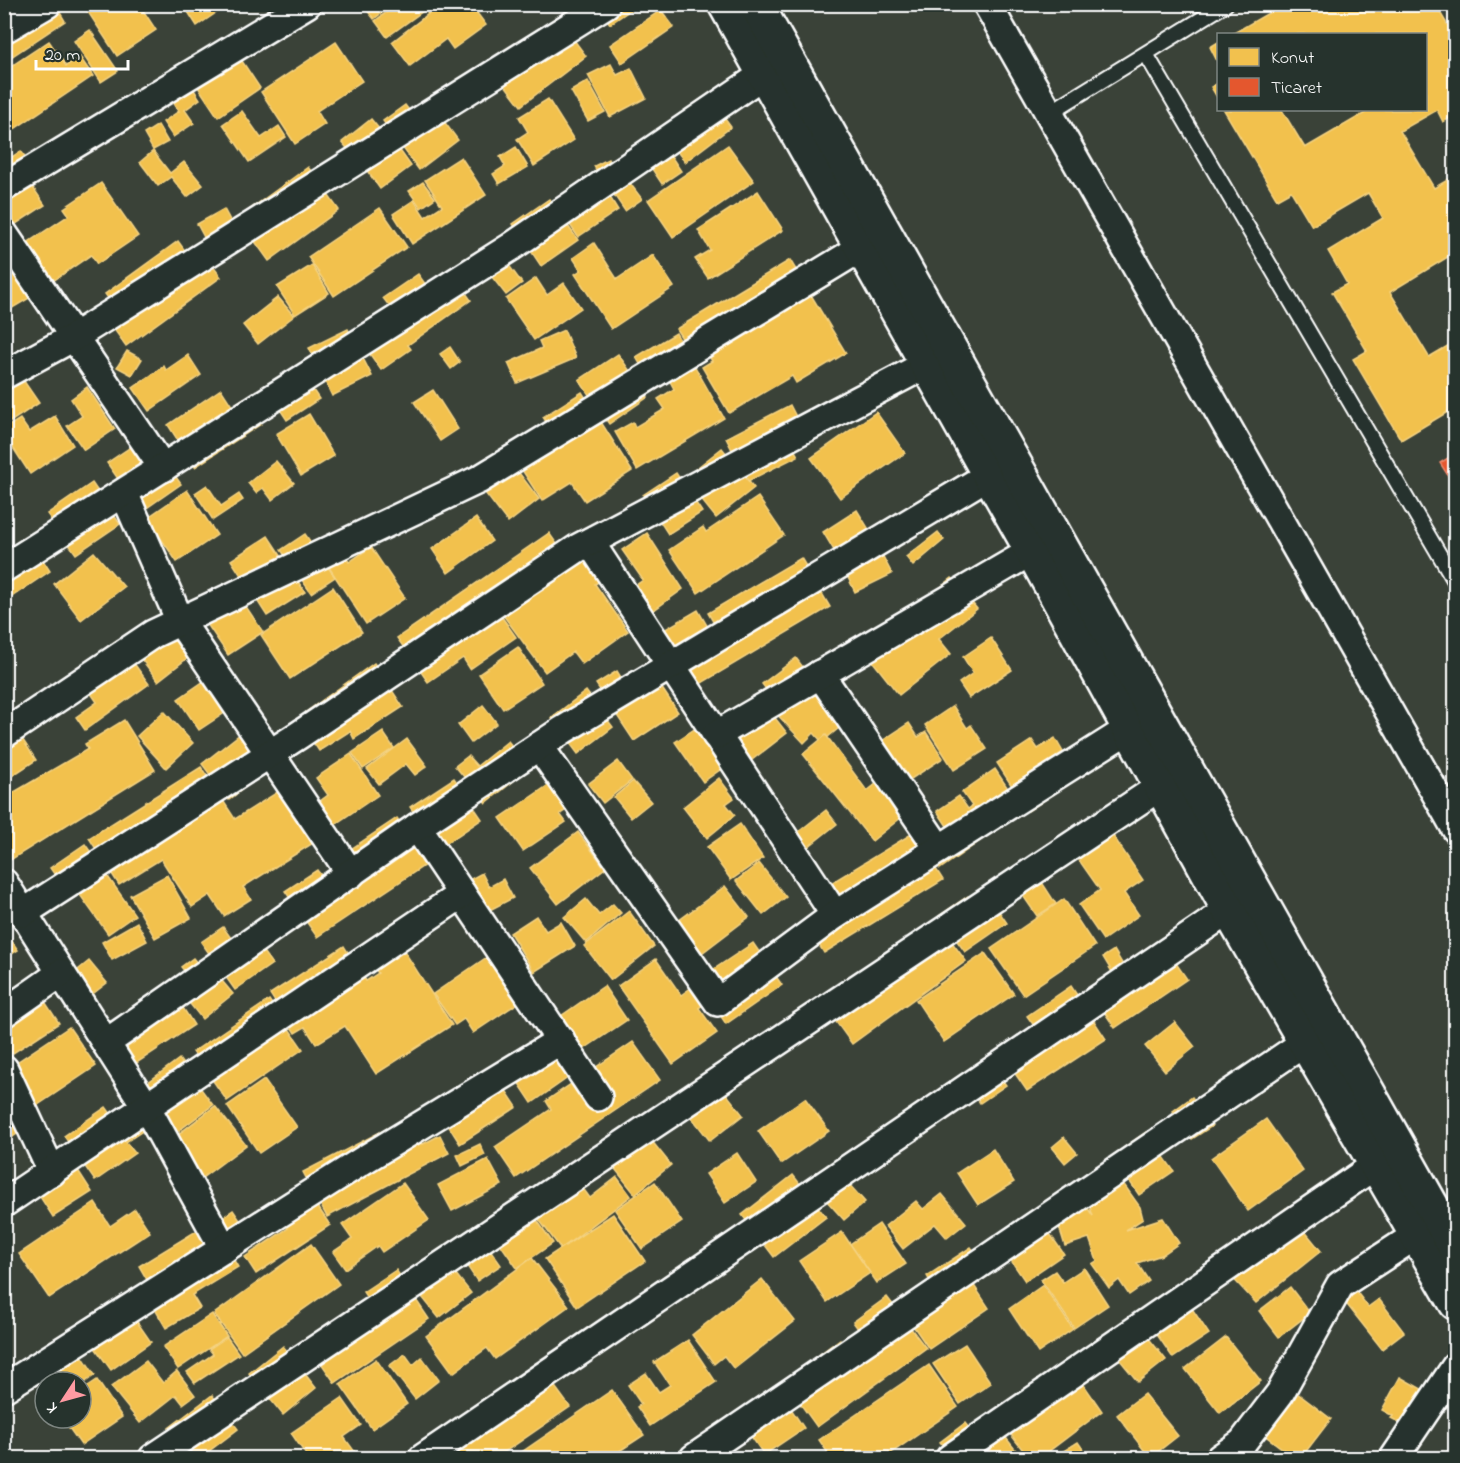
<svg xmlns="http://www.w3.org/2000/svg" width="1460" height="1463" viewBox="0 0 1460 1463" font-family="'Indie Flower',sans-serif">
<rect width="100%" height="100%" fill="#3a4238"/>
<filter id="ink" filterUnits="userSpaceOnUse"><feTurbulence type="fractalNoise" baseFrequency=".0167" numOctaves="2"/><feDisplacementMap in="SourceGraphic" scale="12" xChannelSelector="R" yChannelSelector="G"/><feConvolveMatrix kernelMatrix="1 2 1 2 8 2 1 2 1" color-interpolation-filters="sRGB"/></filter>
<g filter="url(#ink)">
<g fill="#f2c14e" stroke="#f6d483" stroke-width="1.5">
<polygon points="4,4 55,4 65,21 11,57 4,47"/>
<polygon points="93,4 139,4 156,30 117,56 86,9"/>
<polygon points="183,4 229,4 197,26"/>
<polygon points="362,4 393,4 374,19"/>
<polygon points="397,4 419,4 423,11 387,37 375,21"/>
<polygon points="421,4 488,4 477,13 486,25 453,49 446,39 410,66 392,42 428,14"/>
<polygon points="597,4 639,4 610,24"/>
<polygon points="1284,4 1435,4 1456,39 1456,115 1443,122 1437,110 1400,131 1434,188 1456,175 1456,252 1390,292 1429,357 1456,341 1456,407 1401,440 1353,359 1367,351 1332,292 1347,284 1328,251 1383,218 1368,193 1312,226 1291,191 1277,199 1224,110 1282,110 1305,148 1370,110 1426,110 1426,34 1232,34"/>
<polygon points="661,10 674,27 622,63 610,45"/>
<polygon points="557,17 586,56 521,106 491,67"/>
<polygon points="90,30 118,71 101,82 74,41"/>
<polygon points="228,40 260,88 218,117 186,69"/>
<polygon points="49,41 66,66 80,57 93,76 7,134 4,131 4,71"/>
<polygon points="336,42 362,81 317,111 325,124 295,144 261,92"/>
<polygon points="1218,42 1218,63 1210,47"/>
<polygon points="611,64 617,75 631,68 646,98 610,117 588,75"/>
<polygon points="187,79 200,99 185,110 194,123 173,137 163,122 179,111 167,93"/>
<polygon points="588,81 605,112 588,121 571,91"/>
<polygon points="1218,83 1218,99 1211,87"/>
<polygon points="721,86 738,109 725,119 731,127 685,162 662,132"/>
<polygon points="548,99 574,140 534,166 517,139 528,132 519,117"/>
<polygon points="405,105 426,133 443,120 458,140 419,170 383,121"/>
<polygon points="242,111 261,138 279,126 286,137 249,162 223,124"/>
<polygon points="371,119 384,135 355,158 342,142"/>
<polygon points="158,125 168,142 153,150 144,134"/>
<polygon points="389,135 411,166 380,189 358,158"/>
<polygon points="728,145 754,181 673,237 648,200"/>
<polygon points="516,147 528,167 499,184 493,174 505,166 500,157"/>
<polygon points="667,150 681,171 662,184 648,163"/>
<polygon points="21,151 36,172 27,179 45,205 16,224 4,207 4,162"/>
<polygon points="153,151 170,173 184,162 203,185 187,197 171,177 158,186 140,162"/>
<polygon points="461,157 486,195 412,244 393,214 414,200 425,217 442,206 425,180"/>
<polygon points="608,159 617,177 604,184 594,166"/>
<polygon points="308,167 339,210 269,261 238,218"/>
<polygon points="626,178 642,199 625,211 610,189"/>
<polygon points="423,182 435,198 421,208 409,191"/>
<polygon points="101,183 138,236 97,264 91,255 53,281 27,243 69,215 64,208"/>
<polygon points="603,186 618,210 578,237 562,213"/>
<polygon points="758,191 783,230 708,278 695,259 710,250 698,230"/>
<polygon points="549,199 578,240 541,266 513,224"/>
<polygon points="380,208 407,247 334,296 308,257"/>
<polygon points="224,209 232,224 205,239 197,224"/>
<polygon points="178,241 188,255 199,247 221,277 126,346 108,321 119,313 105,294"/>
<polygon points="594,243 617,279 653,255 674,287 611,329 575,274 581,270 573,258"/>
<polygon points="4,255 31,297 4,313"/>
<polygon points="505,260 522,283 506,295 488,272"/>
<polygon points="790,260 846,353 796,383 792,376 729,413 702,367 712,361 699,339 687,346 676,329"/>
<polygon points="312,265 329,293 295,315 277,287"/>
<polygon points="418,274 433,295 456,279 471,300 408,345 411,349 381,370 355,333 390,307 383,298"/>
<polygon points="536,278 547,295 564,283 581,308 534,340 506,299"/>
<polygon points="278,297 294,316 258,344 243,325"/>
<polygon points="348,329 372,376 332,396 309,348"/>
<polygon points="564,330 576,358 517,383 508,363 542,348 539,341"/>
<polygon points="676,333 724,418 637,470 615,432 633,422 635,427 665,409 658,399 674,389 666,374 651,383 636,357"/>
<polygon points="450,347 460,362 451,369 440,354"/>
<polygon points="127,351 142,359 132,375 117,367"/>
<polygon points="4,352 39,403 4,426"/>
<polygon points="618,354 648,397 609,424 579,380"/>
<polygon points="188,355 201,375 149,411 133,388 164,366 166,370"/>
<polygon points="297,366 319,399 287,420 265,387"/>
<polygon points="87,387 115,429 84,450 67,426 82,416 71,399"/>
<polygon points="221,389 232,406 244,398 261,424 195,467 168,425"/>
<polygon points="433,390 458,429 440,441 414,402"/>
<polygon points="582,392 632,471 585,501 572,482 542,501 513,456 552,431 543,417"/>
<polygon points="790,405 806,436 791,444 798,456 748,481 726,438"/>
<polygon points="876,412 905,453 840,498 811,458"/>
<polygon points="309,414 334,456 301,476 276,434"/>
<polygon points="55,416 73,445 30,474 4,434 4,429 20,419 29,432"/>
<polygon points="147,436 181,484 141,512 107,463"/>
<polygon points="722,448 754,488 716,518 684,478"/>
<polygon points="276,461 294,483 272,500 263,488 256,493 248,483"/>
<polygon points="510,461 539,499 508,523 479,485"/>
<polygon points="676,473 702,512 668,534 643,495"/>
<polygon points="92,483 120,524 76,554 47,514"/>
<polygon points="207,485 221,506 239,494 243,500 213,520 195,493"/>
<polygon points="187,490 217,535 177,562 147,518"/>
<polygon points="758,497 784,535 698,593 669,550 703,527 706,532"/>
<polygon points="857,510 873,536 838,557 823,532"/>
<polygon points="476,518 492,541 448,573 432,549"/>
<polygon points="938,532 944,540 913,566 906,557"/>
<polygon points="549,533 571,564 492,603 516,637 470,669 463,658 428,682 397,638"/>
<polygon points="647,533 683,589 643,618 626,592 643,580 622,550"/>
<polygon points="305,534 335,577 311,593 281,550"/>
<polygon points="268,536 305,592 267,616 231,560"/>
<polygon points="30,540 50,571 4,602 4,558"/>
<polygon points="336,541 349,562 371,547 405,598 366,624 319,552"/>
<polygon points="876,543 892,574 855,592 840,561"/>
<polygon points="94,552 124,587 81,620 54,584"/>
<polygon points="583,557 600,581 595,584 628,631 582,664 573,652 545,672 495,604"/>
<polygon points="801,558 830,607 690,690 657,634 698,610 709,629 715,625 708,613"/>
<polygon points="952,578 977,609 939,639 951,654 899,695 863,649"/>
<polygon points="333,587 362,632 290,679 261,635"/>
<polygon points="243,602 263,632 228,655 207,624"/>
<polygon points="164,628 175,641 186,632 199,649 158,681 135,651"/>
<polygon points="991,638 1012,670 969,698 959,683 973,673 963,657"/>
<polygon points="117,640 149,684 85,730 76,717 97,702 75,670"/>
<polygon points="518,647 542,683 503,709 479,674"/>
<polygon points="796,658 806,671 772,697 762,684"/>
<polygon points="374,663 403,707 354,739 350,731 319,751 305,730 314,724 306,712"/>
<polygon points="617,671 627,687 606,699 596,684"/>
<polygon points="807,678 844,724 822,742 814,733 804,743 772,709"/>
<polygon points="207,679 229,710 199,730 178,699"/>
<polygon points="657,681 678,712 634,741 614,711"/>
<polygon points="586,691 613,727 578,754 551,718"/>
<polygon points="761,700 787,733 752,760 726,727"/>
<polygon points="483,705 497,723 471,743 458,725"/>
<polygon points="953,706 967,728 971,725 987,749 954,770 925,725"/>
<polygon points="164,711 193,743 166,768 137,736"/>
<polygon points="124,720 155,770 4,864 4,798 88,749 85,744"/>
<polygon points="909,723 918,737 926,732 943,758 905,783 879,743"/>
<polygon points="15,728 36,760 4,781 4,735"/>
<polygon points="696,728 724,767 703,782 675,742"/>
<polygon points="383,732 394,748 363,769 352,753"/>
<polygon points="240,734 256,754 258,777 229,800 202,764"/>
<polygon points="826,735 867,791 886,776 912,809 872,841 803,754"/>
<polygon points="1055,738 1063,752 1058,755 1066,767 1051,776 1060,790 1028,811 997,763 1032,740 1038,749"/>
<polygon points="407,739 427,766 415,775 406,764 379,784 367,769"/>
<polygon points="508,741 530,768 486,803 455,766 468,756 477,766"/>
<polygon points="351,754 378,795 331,827 316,804 328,795 316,778"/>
<polygon points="618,761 632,780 603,803 588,784"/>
<polygon points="201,767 235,819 284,788 318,840 243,887 251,899 224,916 210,895 192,907 161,859 119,885 89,838"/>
<polygon points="995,769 1023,811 940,869 924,846 949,829 937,811 959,796 968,809 972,806 962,792"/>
<polygon points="454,778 482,819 438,849 410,807"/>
<polygon points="719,778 734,798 726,804 735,815 707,838 683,807"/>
<polygon points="633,781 651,802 631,818 614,797"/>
<polygon points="550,784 568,809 560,814 566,822 523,851 500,818"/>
<polygon points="826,810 837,824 808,847 797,833"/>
<polygon points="1097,812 1143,880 1124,893 1139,915 1103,940 1079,905 1100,890 1062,836"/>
<polygon points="397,818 428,863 317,937 285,891 317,870 324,879 348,863 342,855"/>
<polygon points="740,824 763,858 731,880 707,847"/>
<polygon points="578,832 605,868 558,904 530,868"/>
<polygon points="913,833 943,880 824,953 806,924 838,904 826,886"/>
<polygon points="85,844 135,915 108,934 73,885 66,891 50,868"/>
<polygon points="759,863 786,897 763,915 736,881"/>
<polygon points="1030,864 1056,904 1037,916 1010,877"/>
<polygon points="482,873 489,887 503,879 513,898 484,913 467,881"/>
<polygon points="167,875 191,918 155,938 130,895"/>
<polygon points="725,886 749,917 702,953 678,921"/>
<polygon points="968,896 980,914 994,904 1007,923 965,952 939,916"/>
<polygon points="586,899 599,915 613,904 621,913 586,943 564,917"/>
<polygon points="1064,899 1095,946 1023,995 991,949"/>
<polygon points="629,911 654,946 611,980 584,946"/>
<polygon points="536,916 546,931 561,922 575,946 534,972 510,933"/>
<polygon points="137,922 147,941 112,960 102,942"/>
<polygon points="223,927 241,952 256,942 272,964 235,990 201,942"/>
<polygon points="4,930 18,950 4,959"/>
<polygon points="943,930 966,961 852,1044 821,1001"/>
<polygon points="395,937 452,1025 376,1074 345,1026 316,1044 305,1027 295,1033 270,994 344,946 366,981 378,973 367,956"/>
<polygon points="753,943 782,985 726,1024 712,1003 708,973"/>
<polygon points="1114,950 1123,965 1112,972 1103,957"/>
<polygon points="985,953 1014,994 944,1042 916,1000"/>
<polygon points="487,957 518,1003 473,1033 464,1019 455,1025 433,994"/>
<polygon points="193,958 207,975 213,970 233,994 202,1019 178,989 191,979 181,967"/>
<polygon points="656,959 681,995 703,979 715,996 699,1008 717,1033 673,1064 618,986"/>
<polygon points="1173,959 1187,979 1115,1028 1092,994"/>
<polygon points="89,961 107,983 81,1003 64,981"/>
<polygon points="604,986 627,1020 584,1049 561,1016"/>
<polygon points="1071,986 1106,1039 1027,1091 999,1050 1035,1027 1027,1016"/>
<polygon points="36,988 59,1023 10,1055 4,1047 4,1009"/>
<polygon points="176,997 194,1025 126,1070 107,1042"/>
<polygon points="269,1000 303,1049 227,1101 193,1052"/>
<polygon points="1175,1022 1195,1047 1165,1071 1145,1046"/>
<polygon points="69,1027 96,1066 35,1107 8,1068"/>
<polygon points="633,1042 660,1080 516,1178 495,1147 551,1109 546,1101"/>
<polygon points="551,1051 569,1077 532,1103 514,1076"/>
<polygon points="179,1059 213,1105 173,1135 139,1089"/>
<polygon points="988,1061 1006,1085 980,1103 963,1079"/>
<polygon points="497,1077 517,1107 460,1144 441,1114"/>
<polygon points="715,1079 743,1115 710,1141 682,1105"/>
<polygon points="264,1080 297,1127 259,1153 227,1106"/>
<polygon points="4,1085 27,1127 7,1141 4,1138"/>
<polygon points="1192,1097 1212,1126 1192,1139 1173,1111"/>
<polygon points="805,1098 829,1131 781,1164 758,1131"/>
<polygon points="215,1106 246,1145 202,1178 172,1139"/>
<polygon points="106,1107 114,1118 128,1108 144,1130 126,1142 135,1153 95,1181 64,1136"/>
<polygon points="409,1117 423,1144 440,1135 449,1153 327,1217 303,1172"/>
<polygon points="1266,1119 1303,1171 1248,1211 1211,1158"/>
<polygon points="643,1130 671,1165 635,1194 600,1150"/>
<polygon points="1146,1132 1174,1171 1139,1195 1112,1156"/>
<polygon points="1064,1137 1077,1153 1065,1163 1052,1147"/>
<polygon points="480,1144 485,1155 462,1166 457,1155"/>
<polygon points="993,1149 1014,1182 978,1205 957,1173"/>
<polygon points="65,1150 92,1192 53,1217 26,1175"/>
<polygon points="737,1153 756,1182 725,1203 706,1174"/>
<polygon points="488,1159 502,1185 452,1211 438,1185"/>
<polygon points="1113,1169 1140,1207 1143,1219 1126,1230 1163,1218 1179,1243 1162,1255 1137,1263 1149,1281 1129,1295 1119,1280 1109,1288 1092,1264 1097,1261 1089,1238 1065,1246 1055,1214 1076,1191 1093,1216 1082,1184"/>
<polygon points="571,1172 590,1198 617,1177 631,1196 561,1249 528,1205"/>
<polygon points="793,1175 826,1217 774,1257 742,1215"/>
<polygon points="846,1181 865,1202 844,1220 826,1200"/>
<polygon points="655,1182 682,1222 642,1249 615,1210"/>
<polygon points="302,1183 330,1225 256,1274 245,1257 288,1228 272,1203"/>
<polygon points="403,1183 429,1220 382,1252 378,1246 345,1269 333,1252 352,1239 342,1225"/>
<polygon points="942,1194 966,1223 947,1238 935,1224 903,1249 885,1226 916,1201 923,1209"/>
<polygon points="523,1200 553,1243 517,1268 487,1225"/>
<polygon points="95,1203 110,1226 135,1209 150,1232 49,1298 19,1254"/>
<polygon points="1286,1208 1321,1251 1256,1303 1226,1271 1245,1241"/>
<polygon points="233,1210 252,1238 213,1224"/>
<polygon points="1034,1211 1064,1254 1025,1281 995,1237"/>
<polygon points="613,1214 645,1261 577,1307 545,1259"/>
<polygon points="211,1222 238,1267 192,1295 200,1308 166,1328 146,1294 153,1290 139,1266"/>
<polygon points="879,1224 906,1264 877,1283 850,1244"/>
<polygon points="842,1232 870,1273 827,1302 799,1261"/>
<polygon points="482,1238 501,1265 477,1281 459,1254"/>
<polygon points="311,1244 339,1284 242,1353 214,1314"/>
<polygon points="971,1247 989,1273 973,1284 989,1308 929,1349 898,1304 930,1281 927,1276"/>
<polygon points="440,1254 471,1293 439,1318 418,1292"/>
<polygon points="532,1258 569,1306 495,1359 487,1348 453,1373 426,1336"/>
<polygon points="1084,1268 1108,1305 1074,1328 1041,1280 1055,1271 1063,1282"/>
<polygon points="396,1270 429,1319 335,1383 305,1340 331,1322 344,1340 379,1316 363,1292"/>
<polygon points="762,1279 795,1321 734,1369 724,1356 714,1364 692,1335"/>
<polygon points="1043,1285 1073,1329 1038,1353 1009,1309"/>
<polygon points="1290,1287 1310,1313 1279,1337 1259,1311"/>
<polygon points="1353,1287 1368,1307 1379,1299 1404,1332 1382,1349 1341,1297"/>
<polygon points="1183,1295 1209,1334 1173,1358 1147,1320"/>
<polygon points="887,1297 926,1348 817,1427 791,1391 828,1365 820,1354 840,1339 853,1357 870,1345 853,1322"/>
<polygon points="122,1300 151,1342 111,1370 93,1345"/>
<polygon points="212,1314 227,1336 178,1369 163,1347"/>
<polygon points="1139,1326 1166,1360 1138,1382 1110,1348"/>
<polygon points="69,1336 95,1375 81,1385 81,1382 45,1382 45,1392 26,1365"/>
<polygon points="227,1337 239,1354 195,1383 187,1372 213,1354 209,1349"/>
<polygon points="1226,1337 1261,1381 1220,1413 1185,1369"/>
<polygon points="688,1340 716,1382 650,1426 637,1407 641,1404 628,1385 646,1373 659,1392 670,1385 654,1362"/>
<polygon points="965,1344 991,1383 960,1404 933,1364"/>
<polygon points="283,1346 316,1388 283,1415 249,1373"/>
<polygon points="405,1354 413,1365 422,1357 439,1380 415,1399 389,1366"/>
<polygon points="376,1359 407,1404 372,1429 340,1384"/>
<polygon points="146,1361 163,1383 177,1371 195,1395 183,1404 176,1395 140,1423 111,1387"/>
<polygon points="929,1365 958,1407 884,1458 826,1458 830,1456 819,1440"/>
<polygon points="1073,1369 1102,1411 1040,1458 1029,1458 1005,1427"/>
<polygon points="1400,1377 1436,1397 1417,1432 1391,1418 1393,1416 1382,1410"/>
<polygon points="1279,1379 1331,1419 1301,1458 1295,1458 1247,1422"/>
<polygon points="97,1380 122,1417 81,1445 62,1418 81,1418 81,1391"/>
<polygon points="553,1384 570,1407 496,1458 457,1458 449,1448"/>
<polygon points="612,1390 644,1435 609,1458 513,1458"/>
<polygon points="779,1391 804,1428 764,1455 739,1419"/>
<polygon points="1144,1394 1178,1436 1150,1458 1117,1415"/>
<polygon points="212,1395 238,1429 200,1458 192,1458 169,1428"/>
<polygon points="342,1398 361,1425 344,1437 355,1452 346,1458 308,1458 291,1433"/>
<polygon points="991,1419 1022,1458 953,1458 940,1442 965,1423 973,1433"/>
<polygon points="6,1442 19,1458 4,1458"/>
<polygon points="1078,1442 1089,1458 1054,1458 1054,1457"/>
</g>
<polygon fill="#e4572e" stroke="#ec896d" stroke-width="1.5" points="1456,453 1456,488 1440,463"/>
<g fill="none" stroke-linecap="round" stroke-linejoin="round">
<g stroke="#fff" stroke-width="18">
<g id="service">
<polyline points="1146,54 1456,583"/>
<polyline points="1049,113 1226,4"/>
</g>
</g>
<g stroke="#fff" stroke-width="32">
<g id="minor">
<polyline points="987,4 1456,829"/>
<polyline points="4,29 47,4"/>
<polyline points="4,187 307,4"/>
<polyline points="4,234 163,468"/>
<polyline points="4,375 74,337 606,4"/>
<polyline points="124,493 180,621 351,874"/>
<polyline points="590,542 835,915"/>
<polyline points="4,568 511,247 764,74"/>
<polyline points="820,674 939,849"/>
<polyline points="4,734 153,634 480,479 861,248"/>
<polyline points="716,735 1032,551"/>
<polyline points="539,746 718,1002 835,915 1129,729"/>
<polyline points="417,827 598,1097"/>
<polyline points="4,883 147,1108 224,1249"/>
<polyline points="23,913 299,735 578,548 927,364"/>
<polyline points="4,1013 61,973"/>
<polyline points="106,1043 417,827 563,730 989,475"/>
<polyline points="4,1069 52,1172"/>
<polyline points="4,1203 462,894"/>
<polyline points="4,1388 362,1161 561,1040"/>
<polyline points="153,1458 1161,786"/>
<polyline points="423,1458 1229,910"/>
<polyline points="694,1458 1304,1043"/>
<polyline points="950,1458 1377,1164"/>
<polyline points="1220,1458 1242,1443 1280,1393 1340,1285 1418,1234"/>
<polyline points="1394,1458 1456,1366"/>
</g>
</g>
<g stroke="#fff" stroke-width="38">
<g id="secondary">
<polyline points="725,4 1032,551 1229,910 1456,1303"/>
<polyline points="756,4 1456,1249"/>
</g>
</g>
<use href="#service" stroke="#26332d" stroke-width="14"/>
<use href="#minor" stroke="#26332d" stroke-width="27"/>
<use href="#secondary" stroke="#26332d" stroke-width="33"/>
</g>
</g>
<rect width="1460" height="1463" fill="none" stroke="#26332d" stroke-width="24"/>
<rect x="12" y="12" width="1436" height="1439" fill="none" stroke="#fff" stroke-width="2" filter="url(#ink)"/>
<rect x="1217" y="33" width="210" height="78" fill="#26332d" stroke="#7d8581" stroke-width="1.5"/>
<rect x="1229" y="48" width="30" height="18" fill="#f2c14e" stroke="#7d8581" stroke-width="1.5"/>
<text x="1271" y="63" font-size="18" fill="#ffffff">Konut</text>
<rect x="1229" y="78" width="30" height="18" fill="#e4572e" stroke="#7d8581" stroke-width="1.5"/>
<text x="1271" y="93" font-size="18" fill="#ffffff">Ticaret</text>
<g transform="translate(63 1400) rotate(234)"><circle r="28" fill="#26332d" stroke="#7d8581" stroke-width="1.5"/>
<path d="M0-4.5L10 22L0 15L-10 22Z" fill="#ff9aa2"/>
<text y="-9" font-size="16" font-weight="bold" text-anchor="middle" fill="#ffffff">K</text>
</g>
<path d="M36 60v9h92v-9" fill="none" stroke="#ffffff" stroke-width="3"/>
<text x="45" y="60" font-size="18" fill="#ffffff" stroke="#26332d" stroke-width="4.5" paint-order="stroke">20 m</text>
</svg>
